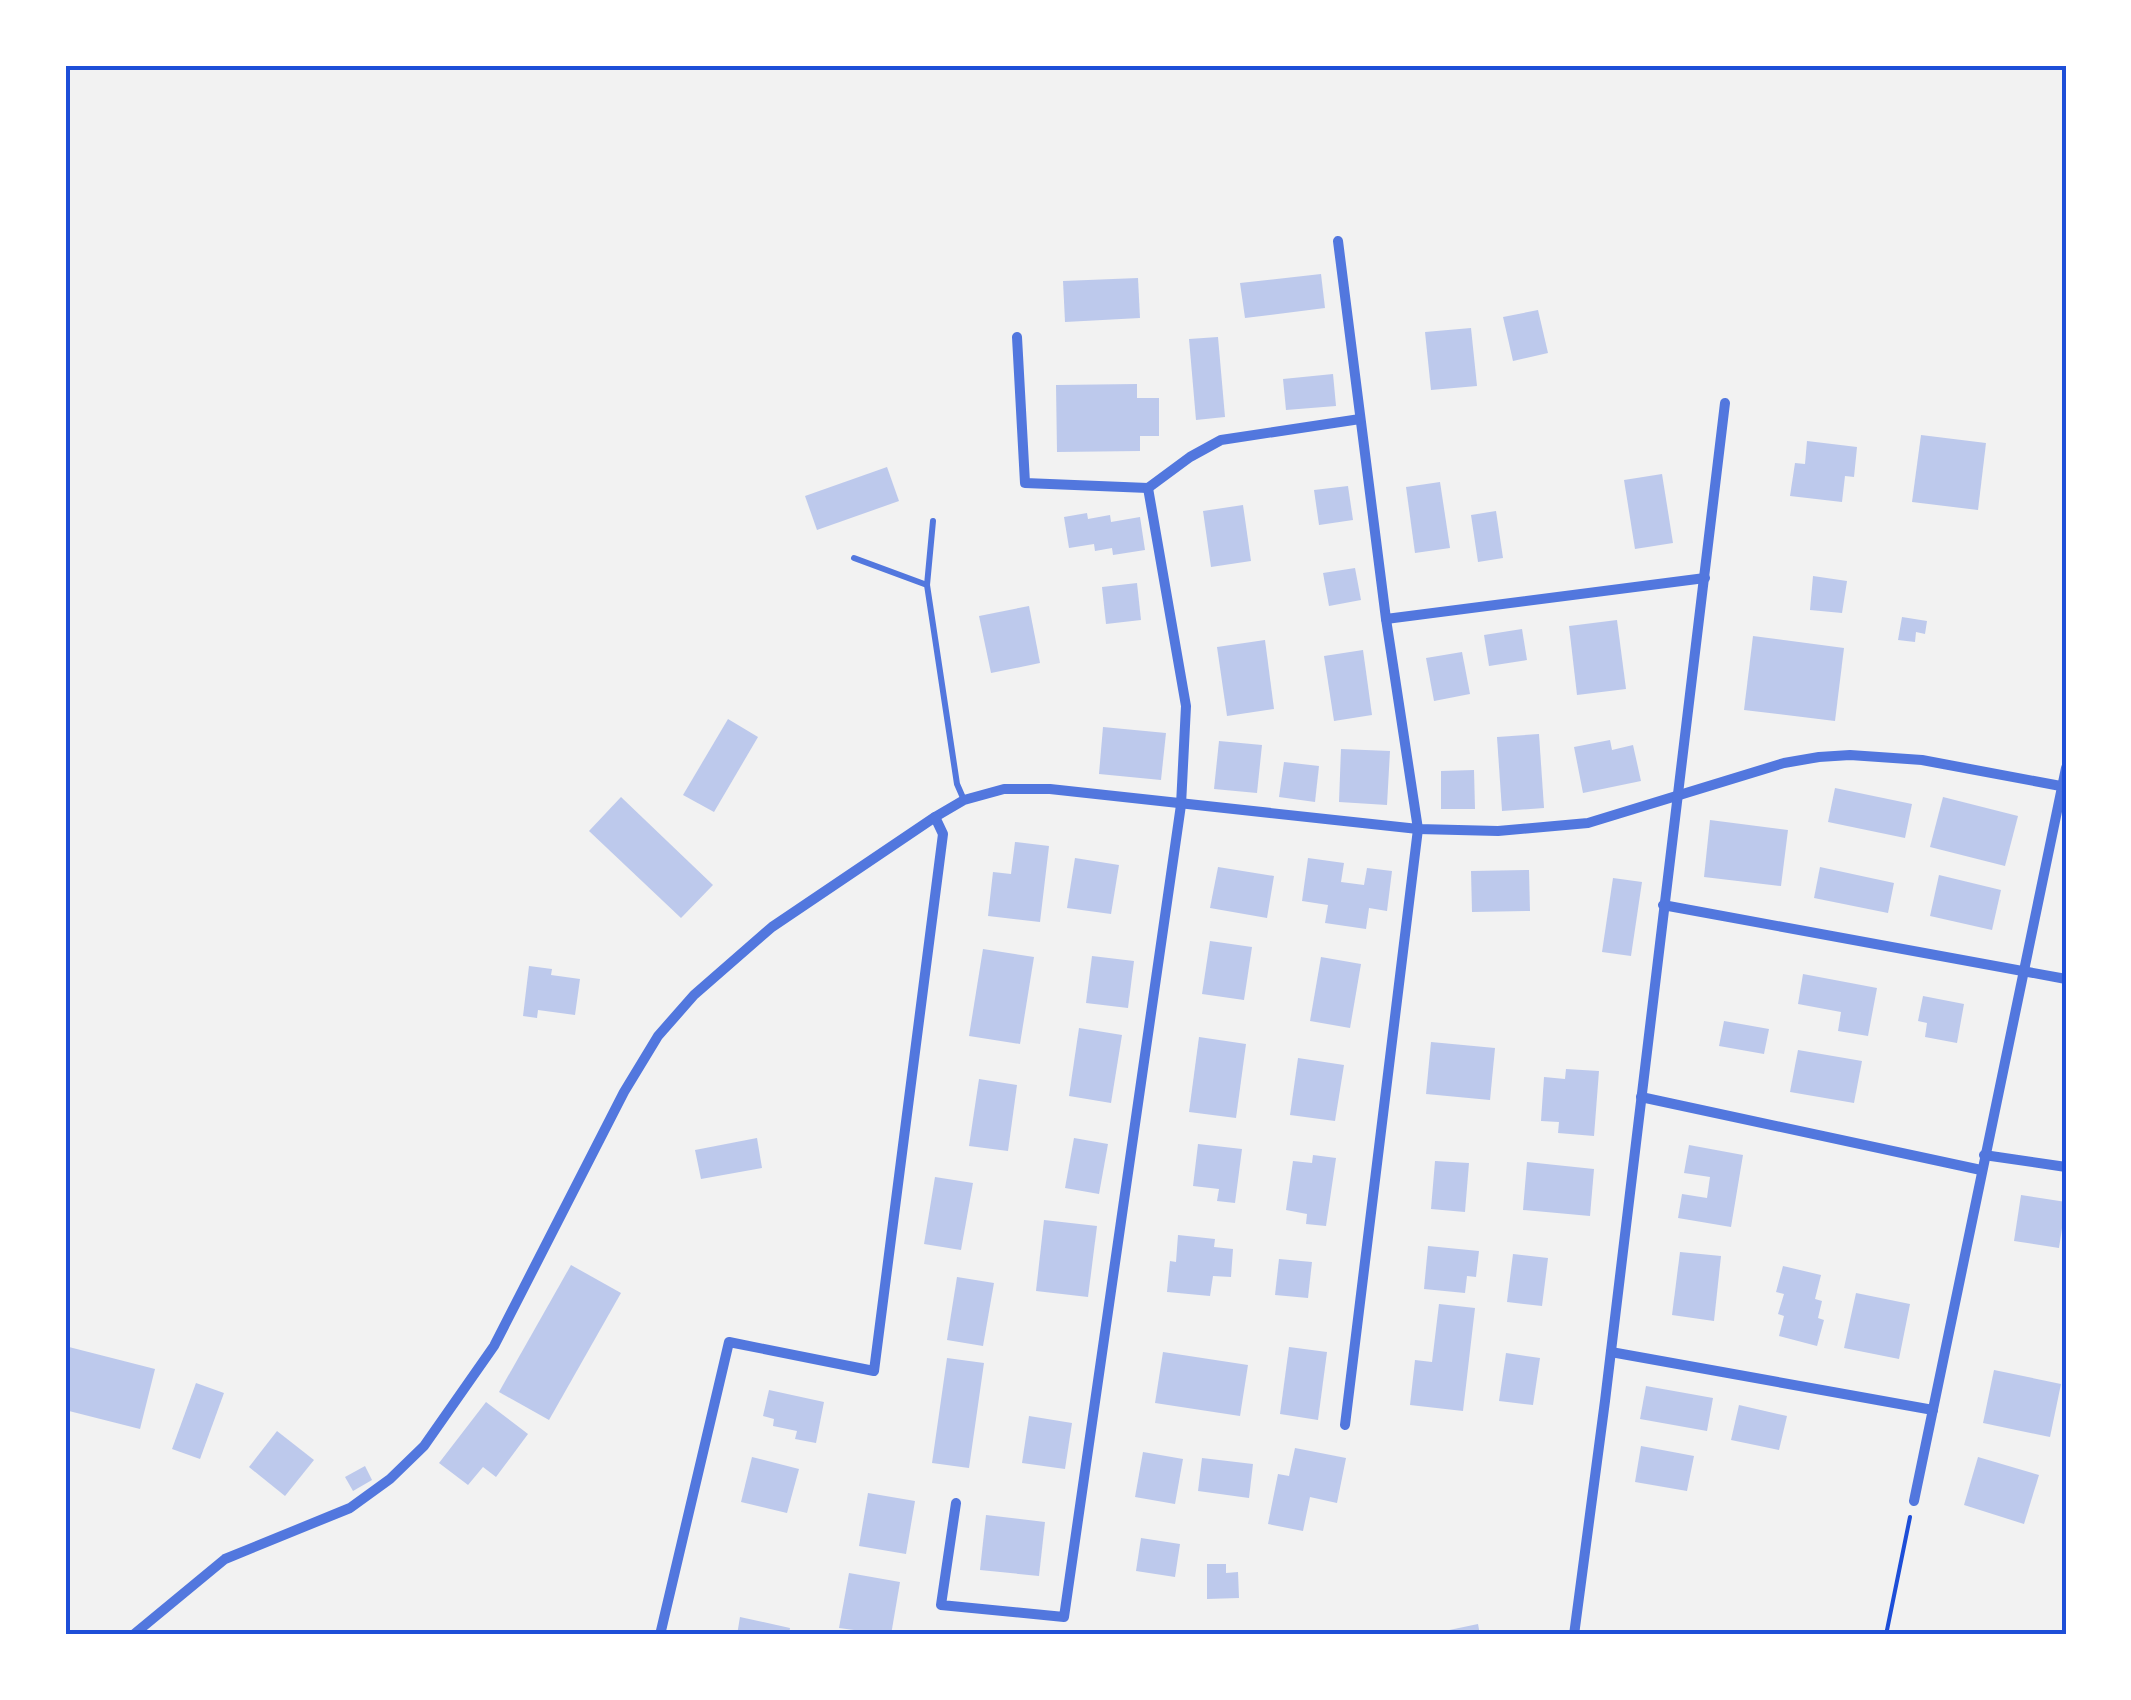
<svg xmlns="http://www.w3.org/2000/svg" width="2131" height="1700" viewBox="0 0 2131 1700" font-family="Helvetica,sans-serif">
<rect width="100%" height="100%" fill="#f2f2f2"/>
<g fill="#bdc9ec">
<polygon points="1321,274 1325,308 1245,318 1240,283"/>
<polygon points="1138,278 1140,318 1065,322 1063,281"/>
<polygon points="1538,310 1548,353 1513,361 1503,317"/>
<polygon points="1471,328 1477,386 1431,390 1425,332"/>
<polygon points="1218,337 1225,417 1196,420 1189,339"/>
<polygon points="1333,374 1336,406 1286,410 1283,379"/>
<polygon points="1137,384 1137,398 1159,398 1159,436 1140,436 1140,451 1057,452 1056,385"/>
<polygon points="1921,435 1986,443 1978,510 1912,502"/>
<polygon points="1807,441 1857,447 1854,477 1845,476 1842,502 1790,496 1795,463 1805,464"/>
<polygon points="887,467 899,501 817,530 805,496"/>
<polygon points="1662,474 1673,543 1635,549 1624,480"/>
<polygon points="1440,482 1450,548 1415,553 1406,487"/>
<polygon points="1348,486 1353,520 1319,525 1314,490"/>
<polygon points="1243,505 1251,561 1211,567 1203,511"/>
<polygon points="1496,511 1503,558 1478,562 1471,515"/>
<polygon points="1087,513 1088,519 1110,515 1111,522 1140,517 1145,550 1113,555 1112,548 1095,551 1094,544 1069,548 1064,517"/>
<polygon points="1355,568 1361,600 1329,606 1323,573"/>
<polygon points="1813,576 1847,581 1842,613 1810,610"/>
<polygon points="1137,583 1141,620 1106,624 1102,587"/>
<polygon points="1029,606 1040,663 991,673 979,616"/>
<polygon points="1902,617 1927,621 1925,634 1916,632 1915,642 1898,640"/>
<polygon points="1617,620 1626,689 1577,695 1569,626"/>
<polygon points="1522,629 1527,660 1489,666 1484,635"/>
<polygon points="1753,636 1844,648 1835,721 1744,710"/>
<polygon points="1265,640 1274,709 1227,716 1217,647"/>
<polygon points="1363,650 1372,715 1334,721 1324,656"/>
<polygon points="1462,652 1470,694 1434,701 1426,658"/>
<polygon points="728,719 758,737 714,812 683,795"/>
<polygon points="1103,727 1166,733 1161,780 1099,774"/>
<polygon points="1539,734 1544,808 1502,811 1497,737"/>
<polygon points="1610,740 1612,750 1633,745 1641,781 1583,793 1574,747"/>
<polygon points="1219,741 1262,745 1257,793 1214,789"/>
<polygon points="1341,749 1390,751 1387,805 1339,802"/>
<polygon points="1284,762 1319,766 1315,802 1279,797"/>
<polygon points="1474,770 1475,809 1441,809 1441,771"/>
<polygon points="1835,788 1912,804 1905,838 1828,822"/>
<polygon points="621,797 713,885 681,918 589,831"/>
<polygon points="1943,797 2018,816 2005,866 1930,847"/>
<polygon points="1710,820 1788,830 1781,886 1704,877"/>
<polygon points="1015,842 1049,846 1040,922 988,916 993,872 1011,874"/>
<polygon points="1075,858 1119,865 1111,914 1067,908"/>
<polygon points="1308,858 1344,863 1341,882 1364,885 1367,868 1392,871 1387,911 1369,908 1366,929 1325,923 1328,905 1302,901"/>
<polygon points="1218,867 1274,876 1267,918 1210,908"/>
<polygon points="1820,867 1894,883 1888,913 1814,898"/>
<polygon points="1529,870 1530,911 1472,912 1471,871"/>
<polygon points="1939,875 2001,890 1992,930 1930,916"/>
<polygon points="1613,878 1642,882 1631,956 1602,952"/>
<polygon points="1210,941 1252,947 1244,1000 1202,994"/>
<polygon points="983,949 1034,957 1020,1044 969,1036"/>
<polygon points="1092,956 1134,961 1128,1008 1086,1003"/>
<polygon points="1321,957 1361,964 1350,1028 1310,1021"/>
<polygon points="529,966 552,969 551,975 580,979 575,1015 538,1010 537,1018 523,1016"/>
<polygon points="1803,974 1877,988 1868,1036 1838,1031 1841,1012 1798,1004"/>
<polygon points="1923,996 1964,1004 1957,1043 1925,1037 1927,1023 1918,1021"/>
<polygon points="1724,1021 1769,1029 1764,1054 1719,1046"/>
<polygon points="1079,1028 1122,1035 1111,1103 1069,1096"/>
<polygon points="1199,1037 1246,1044 1236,1118 1189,1112"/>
<polygon points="1431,1042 1495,1048 1490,1100 1426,1094"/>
<polygon points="1798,1050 1862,1061 1854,1103 1790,1092"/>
<polygon points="1298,1058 1344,1065 1335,1121 1290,1115"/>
<polygon points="1566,1069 1599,1071 1594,1136 1558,1133 1559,1122 1541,1121 1544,1077 1565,1079"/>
<polygon points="979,1079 1017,1085 1008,1151 969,1146"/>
<polygon points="757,1138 762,1168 701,1179 695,1150"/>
<polygon points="1074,1138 1108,1144 1099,1194 1065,1188"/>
<polygon points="1198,1144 1242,1149 1235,1203 1217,1201 1219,1189 1193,1186"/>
<polygon points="1689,1145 1743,1155 1731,1227 1678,1218 1682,1194 1707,1198 1710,1177 1684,1173"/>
<polygon points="1313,1155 1336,1158 1326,1226 1306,1224 1307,1214 1286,1210 1293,1161 1312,1163"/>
<polygon points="1435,1161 1469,1163 1465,1212 1431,1209"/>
<polygon points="1527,1162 1594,1169 1590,1216 1523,1210"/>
<polygon points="935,1177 973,1183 961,1250 924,1244"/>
<polygon points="2021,1195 2066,1202 2059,1248 2014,1241"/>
<polygon points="1044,1220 1097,1226 1088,1297 1036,1291"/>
<polygon points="1178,1235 1215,1239 1214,1247 1233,1249 1231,1277 1213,1276 1210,1296 1167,1292 1170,1261 1176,1262"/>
<polygon points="1428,1246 1479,1251 1476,1277 1467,1276 1465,1293 1424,1289"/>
<polygon points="1680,1252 1721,1256 1714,1321 1672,1315"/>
<polygon points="1513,1254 1548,1258 1542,1306 1507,1302"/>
<polygon points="1279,1259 1312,1262 1308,1298 1275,1295"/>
<polygon points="571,1265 621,1293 549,1420 499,1392"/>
<polygon points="1783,1266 1821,1275 1815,1299 1822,1301 1818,1318 1824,1320 1817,1346 1779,1336 1784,1316 1778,1314 1784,1294 1776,1292"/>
<polygon points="957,1277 994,1283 983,1346 947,1340"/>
<polygon points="1856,1293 1910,1304 1899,1359 1844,1348"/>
<polygon points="1439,1304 1475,1308 1463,1411 1410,1405 1415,1360 1432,1362"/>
<polygon points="65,1346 155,1369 140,1429 65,1410"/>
<polygon points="1289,1347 1327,1352 1318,1420 1280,1414"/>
<polygon points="1163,1352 1248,1365 1240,1416 1155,1403"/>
<polygon points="1506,1353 1540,1358 1533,1405 1499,1401"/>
<polygon points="947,1358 984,1363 969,1468 932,1463"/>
<polygon points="1994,1370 2061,1384 2050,1437 1983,1423"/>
<polygon points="196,1383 224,1393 200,1459 172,1449"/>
<polygon points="1646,1386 1713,1398 1707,1431 1640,1419"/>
<polygon points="769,1390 824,1402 816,1443 795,1439 797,1431 773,1426 774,1419 763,1416"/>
<polygon points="486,1402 528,1434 496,1477 483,1467 468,1485 439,1463"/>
<polygon points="1739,1405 1787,1416 1779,1450 1731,1440"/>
<polygon points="1029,1416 1072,1423 1065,1469 1022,1463"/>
<polygon points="277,1431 314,1460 285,1496 249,1467"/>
<polygon points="1641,1446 1694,1456 1687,1491 1635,1482"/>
<polygon points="1295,1448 1346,1458 1337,1503 1310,1497 1303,1531 1268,1524 1278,1474 1289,1476"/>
<polygon points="1143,1452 1183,1459 1175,1504 1135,1497"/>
<polygon points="752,1457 799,1469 787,1513 741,1502"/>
<polygon points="1978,1457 2039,1475 2024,1524 1964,1505"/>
<polygon points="1202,1458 1253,1464 1249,1498 1198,1491"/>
<polygon points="365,1466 372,1480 353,1491 345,1477"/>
<polygon points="868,1493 915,1501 906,1554 859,1546"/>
<polygon points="986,1515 1045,1522 1039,1576 980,1570"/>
<polygon points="1141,1538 1180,1544 1175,1577 1136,1571"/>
<polygon points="1207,1564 1226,1564 1226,1573 1238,1572 1239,1598 1207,1599"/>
<polygon points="849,1573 900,1582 891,1635 839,1628"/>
<polygon points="740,1617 790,1628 789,1635 737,1635"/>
<polygon points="1478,1624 1480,1635 1435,1635 1435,1633"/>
</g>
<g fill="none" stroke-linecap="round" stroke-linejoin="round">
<polyline stroke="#1d4ed8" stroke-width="4" points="1886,1635 1910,1517"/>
<g stroke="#5277de" stroke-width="6">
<polyline points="854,558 927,585 957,784 964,800"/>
<polyline points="927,585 933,521"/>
</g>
<g stroke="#5277de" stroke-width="10">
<polyline points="1338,241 1386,619 1418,829 1345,1425"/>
<polyline points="1017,337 1025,483 1148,488 1190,457 1221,440 1360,419"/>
<polyline points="1386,619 1705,578"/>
<polyline points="1663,905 2066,979"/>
<polyline points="1641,1097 1981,1170"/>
<polyline points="1984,1155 2066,1167"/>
<polyline points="1611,1352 1933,1410"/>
<polyline points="1914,1501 2066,768"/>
<polyline points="956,1503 941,1605 1064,1617 1181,805 1186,706 1148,488"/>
<polyline points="133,1635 225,1559 350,1508 390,1479 424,1446 494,1346 624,1092 658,1036 694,995 772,927 935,817 964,800 1004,789 1050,789 1418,829 1498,831 1588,823 1784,763 1819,757 1850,755 1922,760 2066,787"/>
<polyline points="660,1635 729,1342 874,1371 943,834 935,817"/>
<polyline points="1574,1635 1605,1401 1725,403"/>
</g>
</g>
<rect width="2131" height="1700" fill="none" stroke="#ffffff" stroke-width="135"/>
<rect x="68" y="68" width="1996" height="1564" fill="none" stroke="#1d4ed8" stroke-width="4"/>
</svg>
